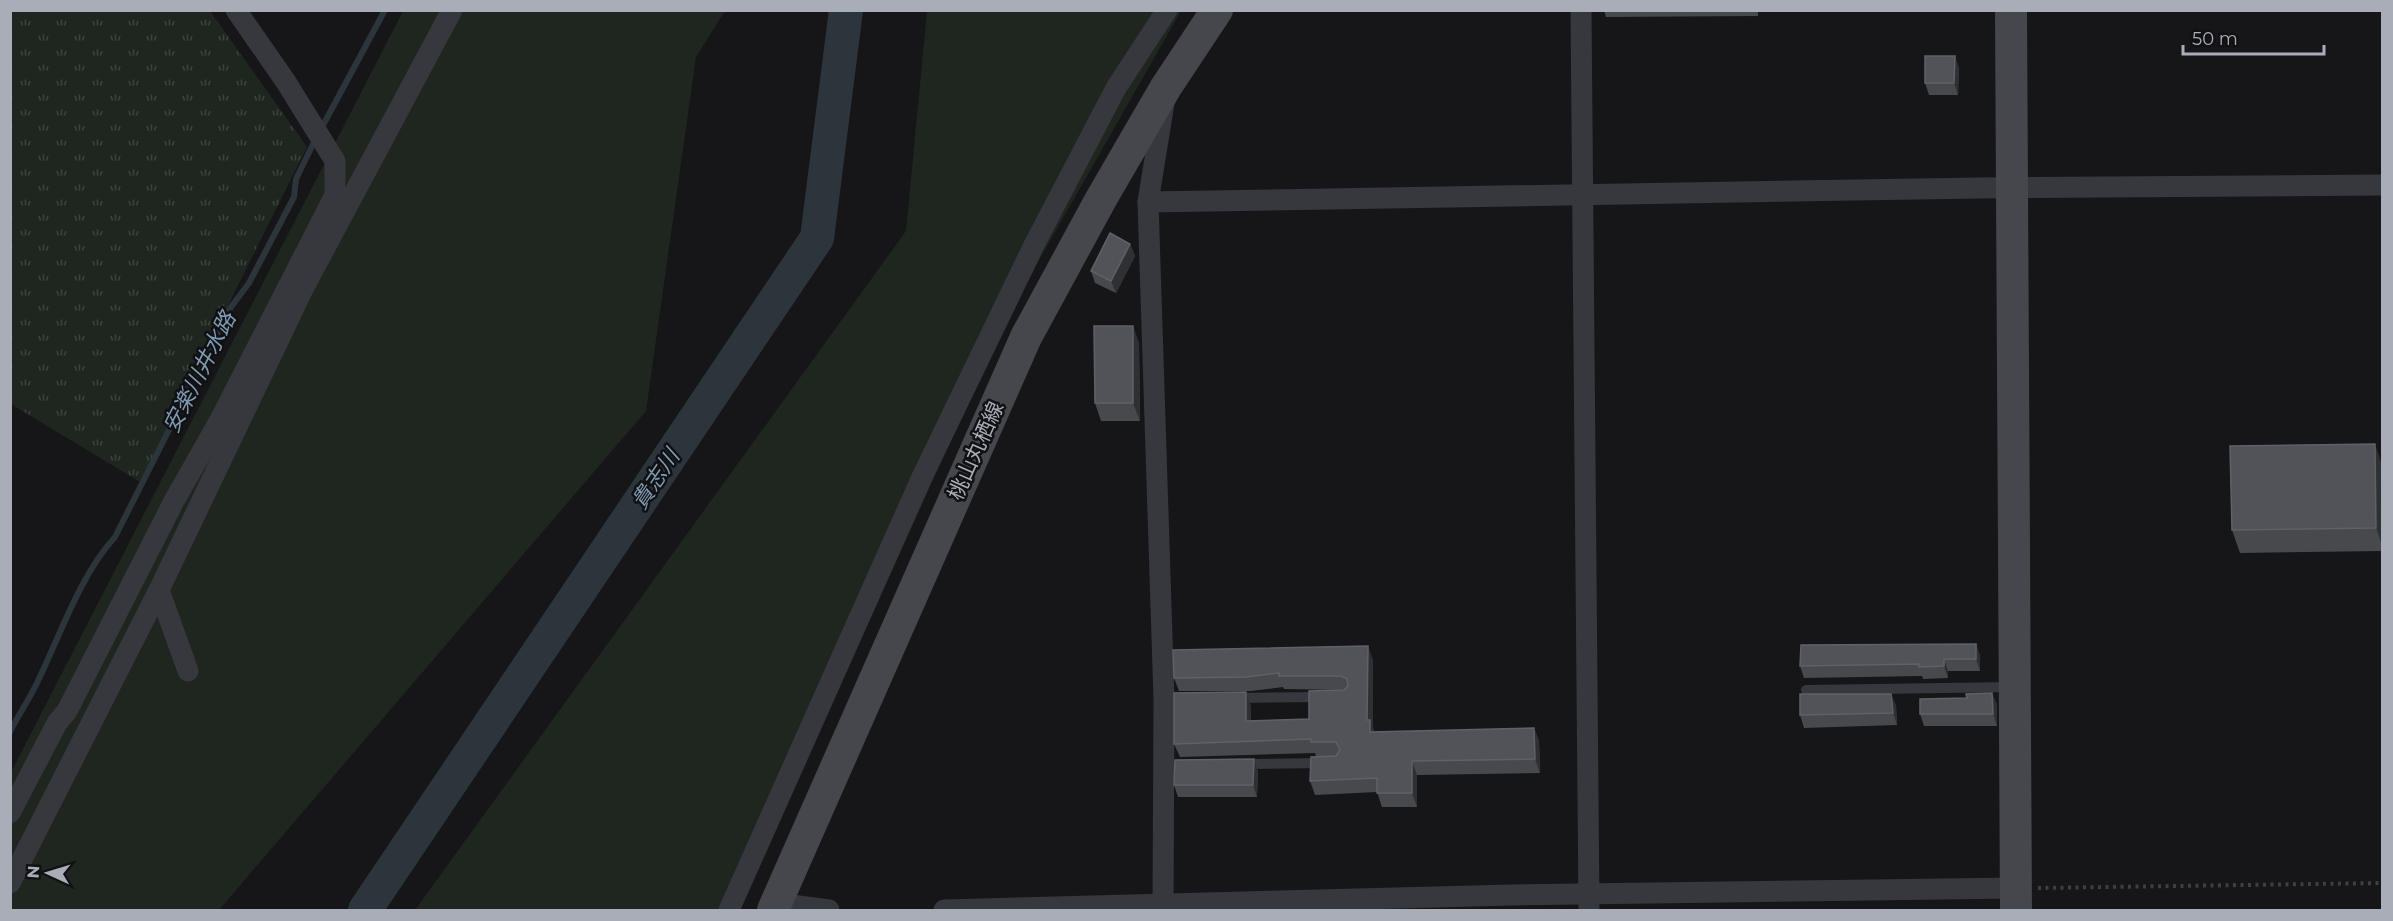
<svg xmlns="http://www.w3.org/2000/svg" width="2393" height="921" viewBox="0 0 2393 921" font-family="Montserrat,'Noto Sans JP',sans-serif">
<defs>
<pattern id="park-tufts" width="24" height="20" patternUnits="userSpaceOnUse" patternTransform="scale(1.5)"><rect width="24" height="20" fill="#1e261f"/><path d="M3 7l-1-3M5 7V3M7 7l1-3M15 17l-1-3M17 17v-4M19 17l1-3" fill="none" stroke="#3c433d"/></pattern>
</defs>
<rect width="100%" height="100%" fill="#161618"/>
<g fill="#1e261f">
<polygon points="403,11 725,11 696,57 646,411 219,910 11,910 10,774"/>
<polygon points="927,11 1181,11 1009,313 738,910 415,910 906,231"/>
</g>
<polygon fill="url(#park-tufts)" points="10,11 210,11 307,147 140,482 11,404"/>
<g fill="none" stroke-linecap="round" stroke-linejoin="round">
<g stroke="#2c353c" stroke-width="6">
<polyline points="321,129 385,10"/>
<path d="M10,732c8,-17 19,-32 27,-49 23,-47 43,-108 78,-146l116,-230 18,-24 45,-86 2,-18 20,-41"/>
</g>
<polyline stroke="#2c353c" stroke-width="34" points="365,910 817,238 846,10"/>
<polyline stroke="#3d3f44" stroke-width="4" stroke-dasharray="3 4.5" stroke-linecap="butt" points="2038,888 2382,883"/>
<g stroke="#37383d" stroke-width="10">
<polyline points="1806,690 2013,687"/>
<polyline points="1236,698 1322,697"/>
<polyline points="1243,764 1324,763"/>
</g>
<g stroke="#37383d" stroke-width="21">
<polyline points="1581,10 1589,910"/>
<polyline points="1148,202 1978,188 2382,185"/>
<polyline points="159,590 188,671"/>
<polyline points="10,813 57,723 67,711 174,501 220,420 335,195 335,161 286,82 236,10"/>
<polyline points="10,883 159,590 303,289 452,10"/>
<polyline points="776,903 829,910"/>
<polyline points="729,910 922,477 1034,245 1116,88 1167,10"/>
<polyline points="944,910 1511,895 2016,888"/>
<polyline points="1163,910 1164,699 1148,202 1164,103"/>
</g>
<g stroke="#45474d" stroke-width="32">
<polyline points="2011,10 2016,910"/>
<polyline points="773,910 1026,337 1101,199 1166,87 1217,10"/>
</g>
</g>
<g fill="#47494d">
<polygon points="1604,10 1758,10 1758,16 1606,17"/>
<polygon points="1959,68 1958,95 1929,95 1925,83"/>
<polygon points="1130,244 1135,256 1116,293 1095,283 1091,271"/>
<polygon points="1133,326 1139,344 1140,421 1101,421 1095,403"/>
<polygon points="2382,465 2382,551 2240,553 2232,530"/>
<polygon points="1976,644 1980,656 1980,671 1948,671 1948,678 1923,679 1922,676 1804,678 1800,666"/>
<polygon points="1373,660 1373,728 1374,732 1534,728 1539,741 1540,773 1417,775 1417,807 1382,807 1377,792 1315,795 1310,781 1332,756 1316,756 1315,753 1180,757 1174,744 1251,706 1251,721 1309,719 1345,690 1284,689 1283,687 1251,691 1179,691 1174,678"/>
<polygon points="1992,693 1997,705 1997,726 1924,726 1920,714 1967,698"/>
<polygon points="1891,694 1896,706 1897,725 1804,728 1800,715"/>
<polygon points="1258,771 1257,797 1178,797 1174,785"/>
</g>
<g fill="#2f3033">
<polygon points="1955,56 1959,68 1958,95 1954,83"/>
<polygon points="1130,244 1135,256 1116,293 1111,281"/>
<polygon points="1133,326 1139,344 1140,421 1133,403"/>
<polygon points="2375,444 2382,465 2382,545 2376,528"/>
<polygon points="1976,644 1980,656 1980,671 1976,659"/>
<polygon points="1368,646 1373,660 1373,728 1375,734 1370,732 1367,720"/>
<polygon points="1944,659 1948,671 1948,678 1944,666"/>
<polygon points="1246,692 1251,706 1251,735 1246,721"/>
<polygon points="1992,693 1997,705 1997,726 1993,714"/>
<polygon points="1891,694 1896,706 1897,725 1893,713"/>
<polygon points="1534,728 1539,741 1540,773 1535,759"/>
<polygon points="1254,759 1258,771 1257,797 1253,785"/>
<polygon points="1412,761 1417,775 1417,807 1412,793"/>
</g>
<g fill="#525359" stroke="#5f6168" stroke-width="1.5">
<polygon points="1925,56 1955,56 1954,83 1925,83"/>
<polygon points="1110,233 1130,244 1111,281 1091,271"/>
<polygon points="1094,326 1133,326 1133,403 1095,403"/>
<polygon points="2375,444 2376,528 2232,530 2230,446"/>
<polygon points="1976,644 1976,659 1944,659 1944,666 1919,667 1919,664 1800,666 1801,645"/>
<polygon points="1368,646 1367,720 1370,720 1370,732 1534,728 1535,759 1412,761 1412,793 1377,793 1377,778 1310,781 1311,757 1336,756 1340,750 1336,742 1311,742 1311,739 1174,744 1174,693 1246,692 1246,721 1309,719 1309,691 1344,690 1348,686 1347,679 1341,676 1279,676 1279,673 1246,677 1174,678 1173,650"/>
<polygon points="1992,693 1993,714 1920,714 1920,699 1967,698 1966,694"/>
<polygon points="1800,694 1891,694 1893,713 1800,715"/>
<polygon points="1254,759 1253,785 1174,785 1175,760"/>
</g>
<g text-anchor="middle" stroke-width="5" stroke-linejoin="round" paint-order="stroke">
<g font-size="21" fill="#a8adb8" stroke="#111113">
<text transform="translate(976 451) rotate(-66)" y="7">桃山丸栖線</text>
</g>
<g font-size="22" font-style="italic" fill="#7f9bb3" stroke="#111113">
<text transform="translate(199 372) rotate(-63)" y="8">安楽川井水路</text>
<text transform="translate(655 479) rotate(-56)" y="8">貴志川</text>
</g>
</g>
<rect width="2393" height="921" fill="none" stroke="#a8adb8" stroke-width="24"/>
<g transform="translate(48 873) rotate(274)" stroke="#111113" stroke-width="4.5" paint-order="stroke">
<path d="M0-4.5L10 22L0 15L-10 22Z" fill="#a8adb8"/>
<text y="-9" font-size="16" font-weight="bold" text-anchor="middle" fill="#a8adb8">N</text>
</g>
<path d="M2183 45v9h141v-9" fill="none" stroke="#a8adb8" stroke-width="3"/>
<text x="2192" y="45" font-size="18" fill="#a8adb8" stroke="#111113" stroke-width="4.5" paint-order="stroke">50 m</text>
</svg>
